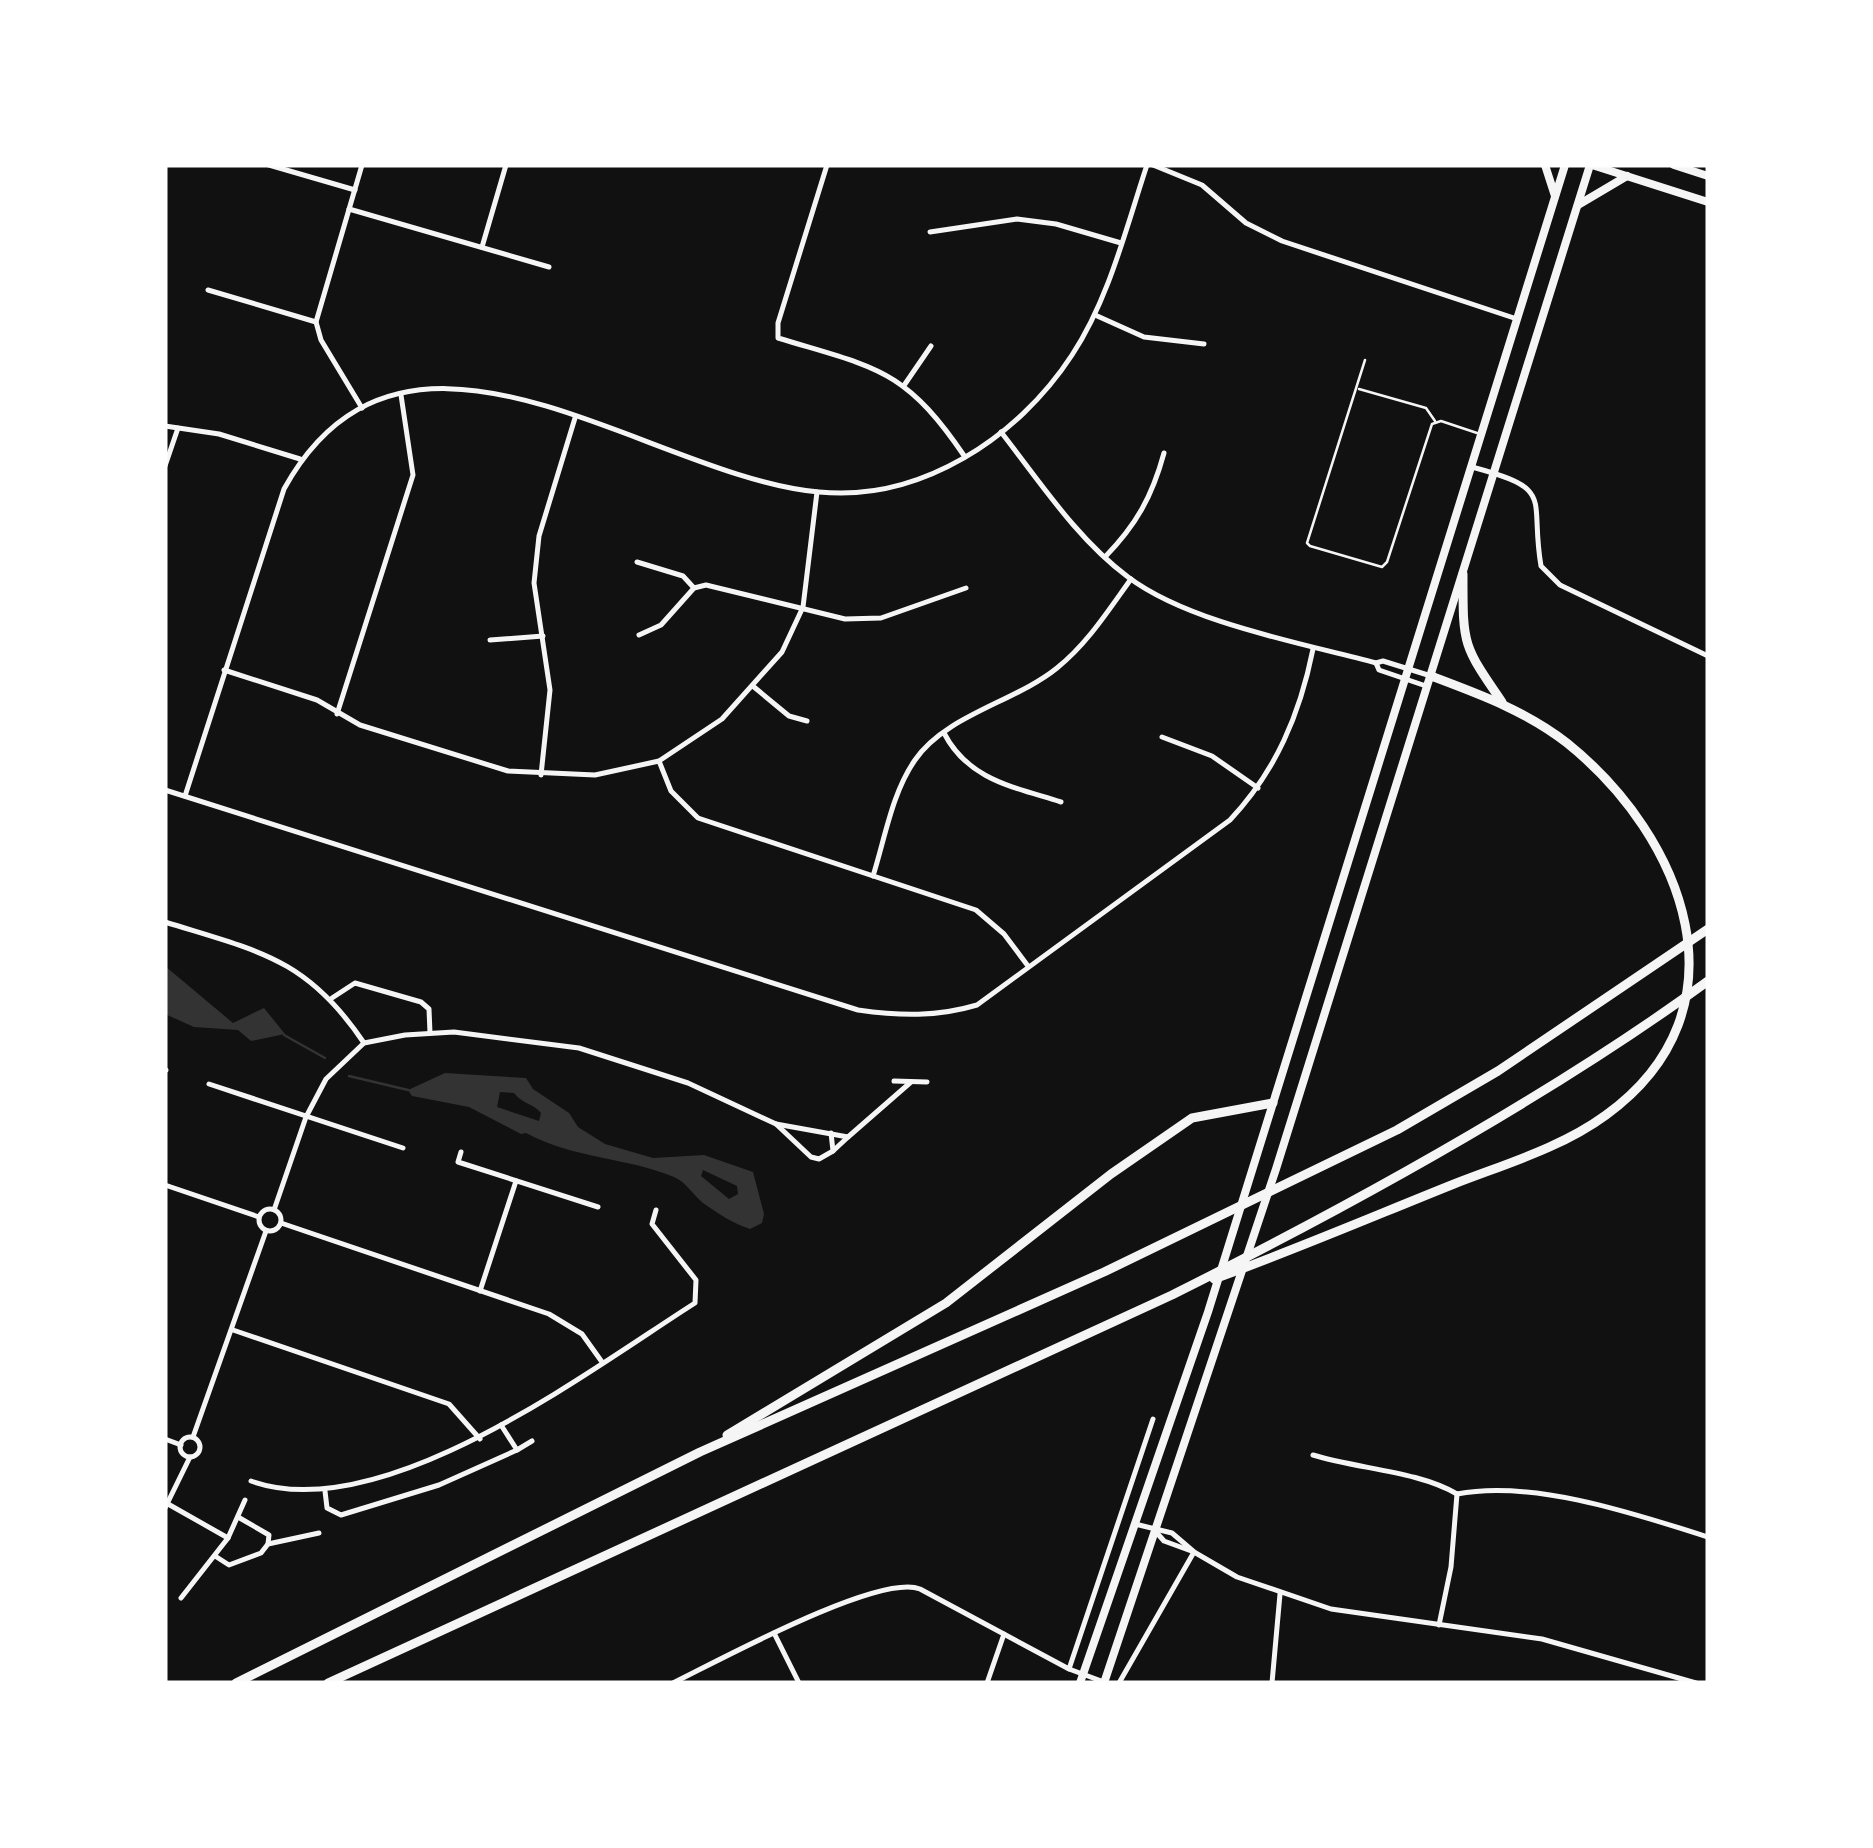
<svg xmlns="http://www.w3.org/2000/svg" width="1873" height="1848" viewBox="0 0 1873 1848" font-family="'Exo 2',sans-serif">
<rect width="100%" height="100%" fill="#111"/>
<g fill="#333" fill-rule="evenodd">
<polygon points="165,966 233,1023 264,1008 285,1034 251,1041 238,1030 194,1027 165,1014"/>
<path d="M445,1073l81,5 7,11 36,24 9,14 27,17 48,14 51,-3 49,17 11,42 -2,9 -12,6c-16,-5 -33,-16 -47,-26 -10,-8 -17,-21 -29,-26 -48,-20 -100,-18 -148,-44l-5,1 -52,-27 -57,-11 -4,-6zM500,1092l14,1c8,11 19,10 27,20l-2,8 -42,-14zM703,1170l34,16 1,8 -9,5 -28,-23z"/>
</g>
<g fill="none" stroke-linecap="round" stroke-linejoin="round">
<g stroke="#333" stroke-width="2.5">
<polyline points="284,1035 325,1058"/>
<polyline points="349,1076 408,1090"/>
</g>
<g stroke="#f5f5f5" stroke-width="2.5">
<polyline points="1365,360 1307,543 1310,546 1382,567 1387,562 1432,424 1441,421 1480,434"/>
<polyline points="1359,389 1426,408 1435,421"/>
</g>
<g stroke="#f5f5f5" stroke-width="5">
<polyline points="269,165 355,190"/>
<polyline points="362,165 316,322 321,340 362,408"/>
<path d="M827,165l-49,158v15c98,30 126,29 187,119"/>
<polyline points="1153,165 1202,185 1246,223 1282,241 1517,319"/>
<polyline points="349,209 549,267"/>
<polyline points="930,232 1017,219 1056,224 1121,243"/>
<polyline points="482,247 506,165"/>
<polyline points="208,290 316,322"/>
<polyline points="1095,315 1144,337 1204,344"/>
<polyline points="905,384 931,346"/>
<polyline points="165,426 219,434 300,459"/>
<path d="M1001,432c39,50 76,107 127,145 61,46 174,66 248,86l7,-2 48,15"/>
<polyline points="165,466 178,428"/>
<path d="M1472,467c85,23 57,29 69,99l19,19 148,71"/>
<path d="M1105,557c31,-32 47,-60 59,-104"/>
<polyline points="637,562 683,576 694,588 706,585 845,619 881,618 966,588"/>
<polyline points="639,635 661,625 694,588"/>
<polyline points="490,640 543,636"/>
<polyline points="1376,663 1379,670 1426,686"/>
<polyline points="224,670 317,700 360,725 508,771 595,775 659,761 722,719 782,652 803,607 817,492"/>
<polyline points="754,687 789,716 807,721"/>
<polyline points="337,714 413,475 401,395"/>
<path d="M944,733c24,47 70,54 117,69"/>
<polyline points="1162,737 1212,756 1258,788"/>
<polyline points="659,761 671,791 698,818 976,910 1004,934 1028,966"/>
<polyline points="541,775 550,690 534,583 539,536 575,418"/>
<path d="M165,790l693,220c42,6 79,7 119,-5l253,-185c46,-49 70,-106 83,-171"/>
<path d="M185,796l99,-307c122,-220 364,-12 535,3 101,10 199,-54 253,-137 37,-56 54,-127 75,-190"/>
<path d="M873,876c12,-38 19,-83 42,-116 31,-45 100,-58 142,-92 30,-24 51,-57 74,-89"/>
<path d="M165,922c93,29 142,36 199,121"/>
<polyline points="332,998 355,983 421,1002 429,1009 430,1033"/>
<polyline points="165,1070 166,1070"/>
<polyline points="894,1081 927,1082"/>
<polyline points="209,1084 403,1148"/>
<polyline points="776,1124 811,1157 819,1159 833,1151 831,1133"/>
<polyline points="833,1151 848,1137"/>
<polyline points="461,1152 458,1162 598,1207"/>
<polyline points="165,1185 259,1217"/>
<circle cx="270" cy="1220" r="11"/>
<polyline points="274,1210 306,1117 326,1079 364,1043 405,1035 454,1032 579,1048 688,1083 776,1124 848,1137 911,1082"/>
<polyline points="281,1223 549,1314 582,1334 602,1362"/>
<polyline points="480,1291 516,1181"/>
<polyline points="233,1330 449,1404 480,1439"/>
<polyline points="193,1437 266,1231"/>
<circle cx="190" cy="1447" r="10"/>
<polyline points="165,1439 181,1445"/>
<polyline points="517,1450 532,1441"/>
<path d="M1313,1455c45,14 105,16 144,39"/>
<path d="M251,1481c131,47 337,-110 444,-178l1,-23 -44,-56 4,-14"/>
<polyline points="325,1491 327,1508 341,1515 439,1485 517,1450 501,1425"/>
<path d="M1457,1494c75,-15 179,20 251,43"/>
<polyline points="168,1504 228,1538"/>
<polyline points="165,1508 190,1457"/>
<polyline points="238,1517 269,1535 268,1544"/>
<polyline points="1135,1524 1172,1533 1193,1551"/>
<polyline points="1157,1533 1164,1541 1194,1552 1237,1577 1331,1609 1542,1639 1696,1683"/>
<polyline points="215,1556 229,1565 261,1553 268,1544 319,1533"/>
<polyline points="181,1598 228,1538 245,1500"/>
<polyline points="1439,1625 1451,1567 1457,1494"/>
<polyline points="774,1633 799,1683"/>
<polyline points="1069,1669 1153,1419"/>
<path d="M673,1683c45,-22 206,-110 247,-94l149,80 35,13"/>
<polyline points="987,1683 1004,1634"/>
<polyline points="1119,1683 1194,1552"/>
<polyline points="1272,1683 1280,1594"/>
</g>
<g stroke="#f5f5f5" stroke-width="8">
<polyline points="1080,1683 1208,1312 1565,165"/>
<polyline points="1104,1683 1276,1169 1590,165"/>
</g>
<g stroke="#f5f5f5" stroke-width="8">
<polyline points="1545,165 1555,196"/>
<polyline points="1592,165 1708,202"/>
<polyline points="1674,165 1708,176"/>
<polyline points="1578,205 1627,176"/>
</g>
<g stroke="#f5f5f5" stroke-width="9">
<path d="M1463,574c0,71 -1,70 39,128"/>
<path d="M1214,1279c81,-29 160,-63 240,-95 51,-20 107,-36 152,-69 146,-106 78,-278 -39,-372 -41,-32 -88,-49 -136,-67"/>
<polyline points="727,1435 946,1303 1111,1174 1192,1118 1273,1103"/>
<polyline points="236,1683 700,1452 1104,1272 1397,1130 1498,1071 1708,929"/>
<path d="M328,1683l844,-388c180,-90 374,-196 536,-314"/>
</g>
</g>
<rect width="1873" height="1848" fill="none" stroke="#ffffff" stroke-width="335"/>
</svg>
